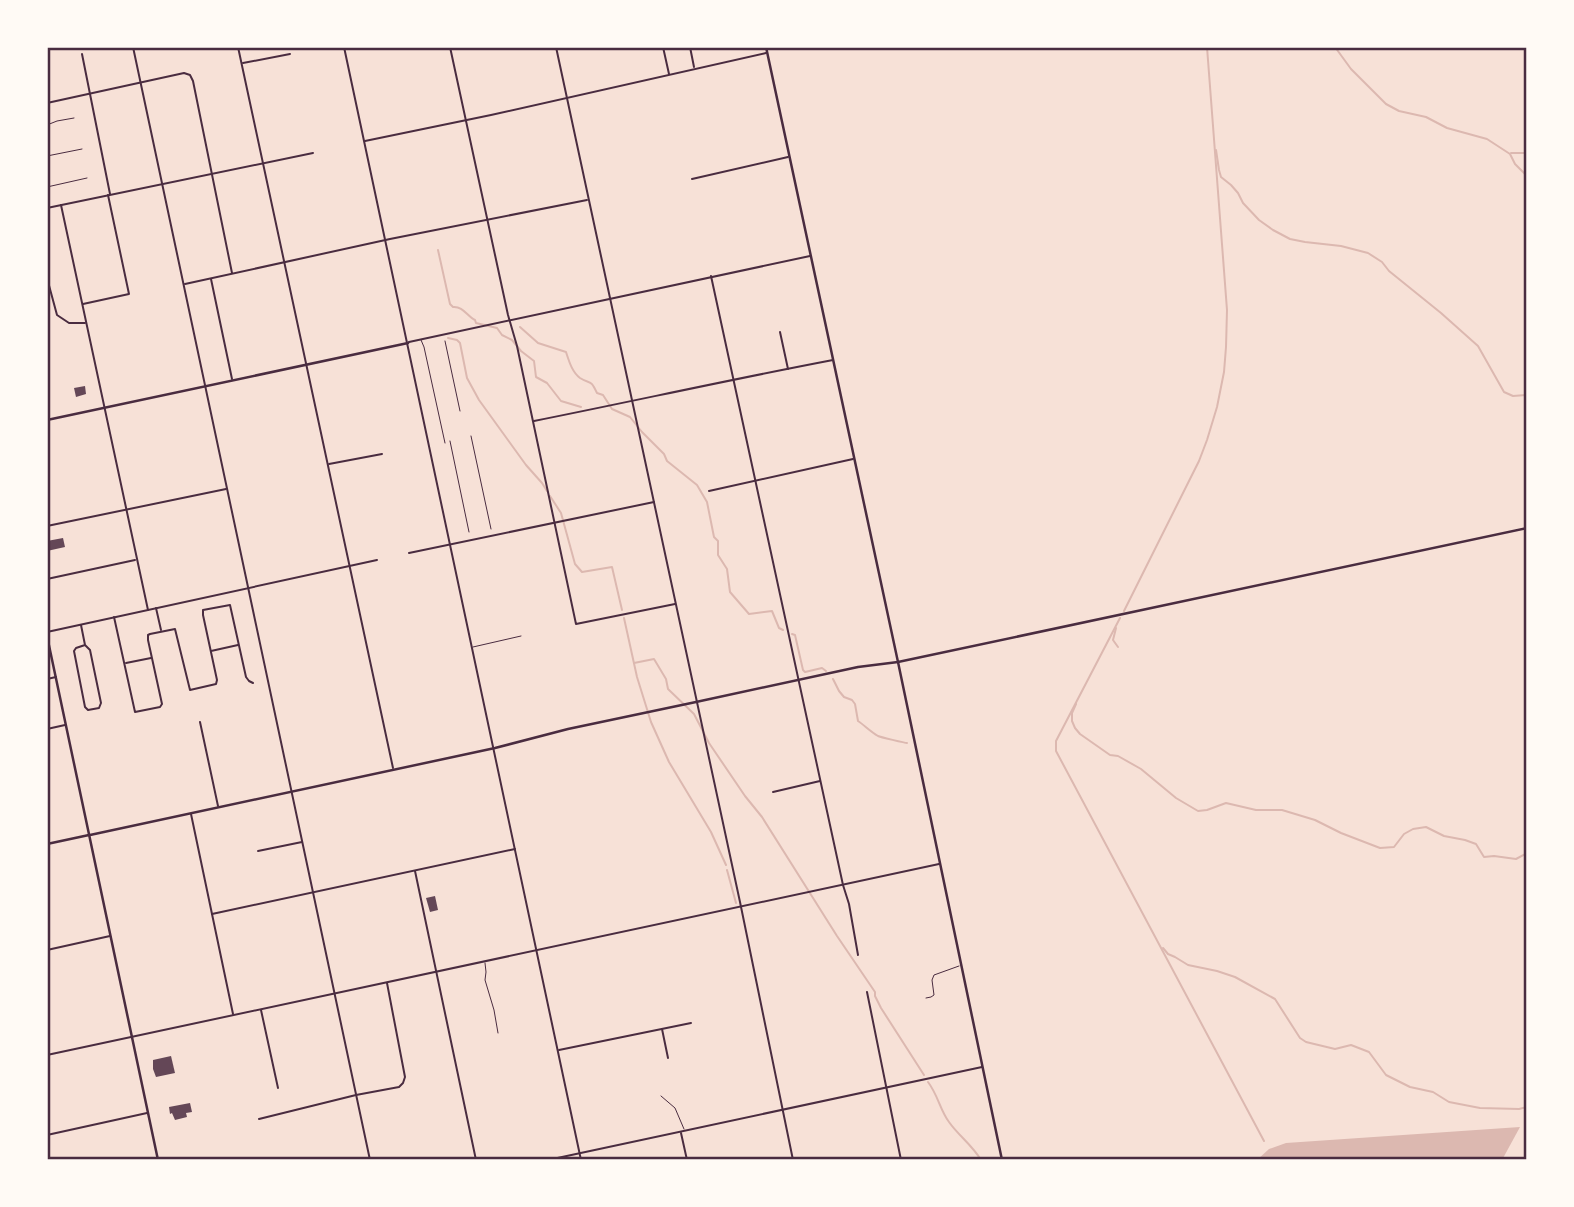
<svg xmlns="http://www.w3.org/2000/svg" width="1574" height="1207" viewBox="0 0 1574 1207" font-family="'Times New Roman',serif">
<rect width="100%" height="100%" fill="#f7e1d7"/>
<polygon fill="#dcb8b0" points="1520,1127 1502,1160 1257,1160 1269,1149 1286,1143"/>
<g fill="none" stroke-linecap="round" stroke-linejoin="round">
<g stroke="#dcb8b0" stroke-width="2">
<polyline points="1335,47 1351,69 1386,104 1399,111 1426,117 1447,128 1487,139 1510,154 1515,164 1527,176"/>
<polyline points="1216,150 1219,170 1221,177 1231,185 1238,193 1243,203 1259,220 1273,230 1290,239 1305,242 1341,246 1368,253 1382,262 1389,271 1441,313 1478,346 1504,392 1513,396 1527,395"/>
<polyline points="1511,153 1527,153"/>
<path d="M438,250l12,54 3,3c10,-1 14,9 22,13l1,3 21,5 5,7 10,5 9,11 13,10 2,16 11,6 14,18 20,6"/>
<path d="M520,327l18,16 28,9c3,9 6,20 14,26 11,7 10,0 17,15l6,2 9,14 18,8 12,15 22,22 3,7 30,24 10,17 7,35 4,4v14l9,14 3,23 19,22 23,-3 7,17 4,2"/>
<polyline points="448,338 457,340 460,343 467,378 479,400 526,465 542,483 547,491"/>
<polyline points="550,496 561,513 575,564 582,572 612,567 622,610"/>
<polyline points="1124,611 1199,461 1207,440 1217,407 1224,372 1226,347 1227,310 1207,47"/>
<polyline points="624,618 637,677 651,722 669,762 711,832 726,865"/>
<polyline points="1120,618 1056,741 1056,751 1264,1141"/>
<polyline points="1116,628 1113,640 1118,647"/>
<polyline points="792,634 795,635 803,670 805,672 822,668 826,671"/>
<polyline points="634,663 654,659 666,679 668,689 694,714 709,743 745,796 762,817 837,936 875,992 875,996 881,1008 924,1075"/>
<path d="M833,679l6,12 5,6 8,3 3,4 3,17c6,4 13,11 20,15 2,1 27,7 29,7"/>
<polyline points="1076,704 1072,713 1072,721 1075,728 1080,734 1110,755 1118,756 1141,769 1176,798 1198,811 1207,810 1226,803 1256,810 1282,810 1315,820 1341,833 1380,848 1394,847 1404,834 1413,829 1426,827 1444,836 1465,840 1476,844 1484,857 1494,856 1516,859 1527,853"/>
<polyline points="727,870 736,903"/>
<polyline points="1163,948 1168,954 1175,957 1188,965 1217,971 1235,977 1275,999 1300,1038 1306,1042 1335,1049 1351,1045 1369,1052 1386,1075 1410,1087 1433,1092 1449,1102 1480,1108 1519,1109 1527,1107"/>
<path d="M928,1082c10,13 12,28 21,40 9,13 23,23 32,38"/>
</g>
</g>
<g fill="#644757">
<polygon points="85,386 86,394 76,397 74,388"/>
<polygon points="63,538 65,547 47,551 47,541"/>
<polygon points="435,896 438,910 430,912 426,898"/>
<polygon points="171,1056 175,1073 156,1077 153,1069 153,1060"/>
<polygon points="190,1103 192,1112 186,1113 187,1117 175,1120 172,1113 170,1114 169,1107"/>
</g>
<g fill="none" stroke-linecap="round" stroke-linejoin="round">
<g stroke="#4a2c40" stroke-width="1">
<polyline points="47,125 57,121 74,118"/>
<polyline points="47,156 82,149"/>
<polyline points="47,187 87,178"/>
<polyline points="421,340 424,347 445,443"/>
<polyline points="445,341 460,411"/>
<polyline points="471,436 491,529"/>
<polyline points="450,441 469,532"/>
<polyline points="473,647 521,636"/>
<polyline points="485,963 486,972 485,980 494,1010 498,1033"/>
<polyline points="926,998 931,997 934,995 932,980 934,975 959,966"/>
<polyline points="661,1096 675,1108 684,1129"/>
</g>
<g stroke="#4a2c40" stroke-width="2">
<polyline points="133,47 370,1160"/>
<polyline points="238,47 393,768"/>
<polyline points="344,47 581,1160"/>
<polyline points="450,47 508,315 517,346 576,624 675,604"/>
<polyline points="556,47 740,902 793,1160"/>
<polyline points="663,47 669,74"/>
<polyline points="690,47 694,67"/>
<polyline points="82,54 110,194"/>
<polyline points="243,63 290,54"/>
<polyline points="47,103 184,73 190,75 193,81 232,273"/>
<polyline points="365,141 491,115 766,53"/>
<polyline points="692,179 788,157"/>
<polyline points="61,205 148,610"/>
<polyline points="47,208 313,153"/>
<polyline points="711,276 843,885 849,904 858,955"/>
<polyline points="47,278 57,315 69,323 85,323"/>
<polyline points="211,279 232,379"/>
<polyline points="185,284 390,239 587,200"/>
<polyline points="83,304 129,294 108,195"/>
<polyline points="780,332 788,369"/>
<polyline points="409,342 810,256"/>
<path d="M534,421c100,-20 199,-42 299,-61"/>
<polyline points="329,464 382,454"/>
<polyline points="709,491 853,459"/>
<polyline points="47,526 226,489"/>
<polyline points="409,553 654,502"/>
<polyline points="47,579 135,560"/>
<polyline points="156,608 161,630"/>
<polyline points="114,617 135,712 160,707 162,704 148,640 148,635 150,634 175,629 190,690 216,684 217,680 203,615 203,610 230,605 246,677 249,681 253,683"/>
<polyline points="81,625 85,645 76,648 74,651 85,707 88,710 99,708 101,703 90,650 85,645"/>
<polyline points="47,632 377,560"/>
<polyline points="211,651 238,645"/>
<polyline points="126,663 151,658"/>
<polyline points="47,679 56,677"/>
<polyline points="200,722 218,806"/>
<polyline points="47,729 65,725"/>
<polyline points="773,792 820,781"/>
<polyline points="191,814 233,1014"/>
<polyline points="258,851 302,842"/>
<polyline points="415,871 476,1160"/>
<polyline points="212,914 515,849"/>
<polyline points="47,950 110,936"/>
<polyline points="867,992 901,1160"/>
<polyline points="261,1010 278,1088"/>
<polyline points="662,1029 668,1058"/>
<polyline points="559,1050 691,1023"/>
<polyline points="47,1055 939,864"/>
<polyline points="259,1119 356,1095 399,1087 403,1083 405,1077 387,983"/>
<polyline points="681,1133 687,1160"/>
<polyline points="47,1135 147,1113"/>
<polyline points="548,1160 982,1067"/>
</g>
<g stroke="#4a2c40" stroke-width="2.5">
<polyline points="766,47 898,662 1002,1160"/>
<polyline points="47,420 408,343"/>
<polyline points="90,835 495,748 568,729 696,702 858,667 898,662 1527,528"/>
</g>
<g stroke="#4a2c40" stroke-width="2.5">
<polyline points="47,636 158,1160"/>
<polyline points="47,844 89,835"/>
</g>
</g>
<rect width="1574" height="1207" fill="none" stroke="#fffaf5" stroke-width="98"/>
<rect x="49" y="49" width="1476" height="1109" fill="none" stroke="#4a2c40" stroke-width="2.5"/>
</svg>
